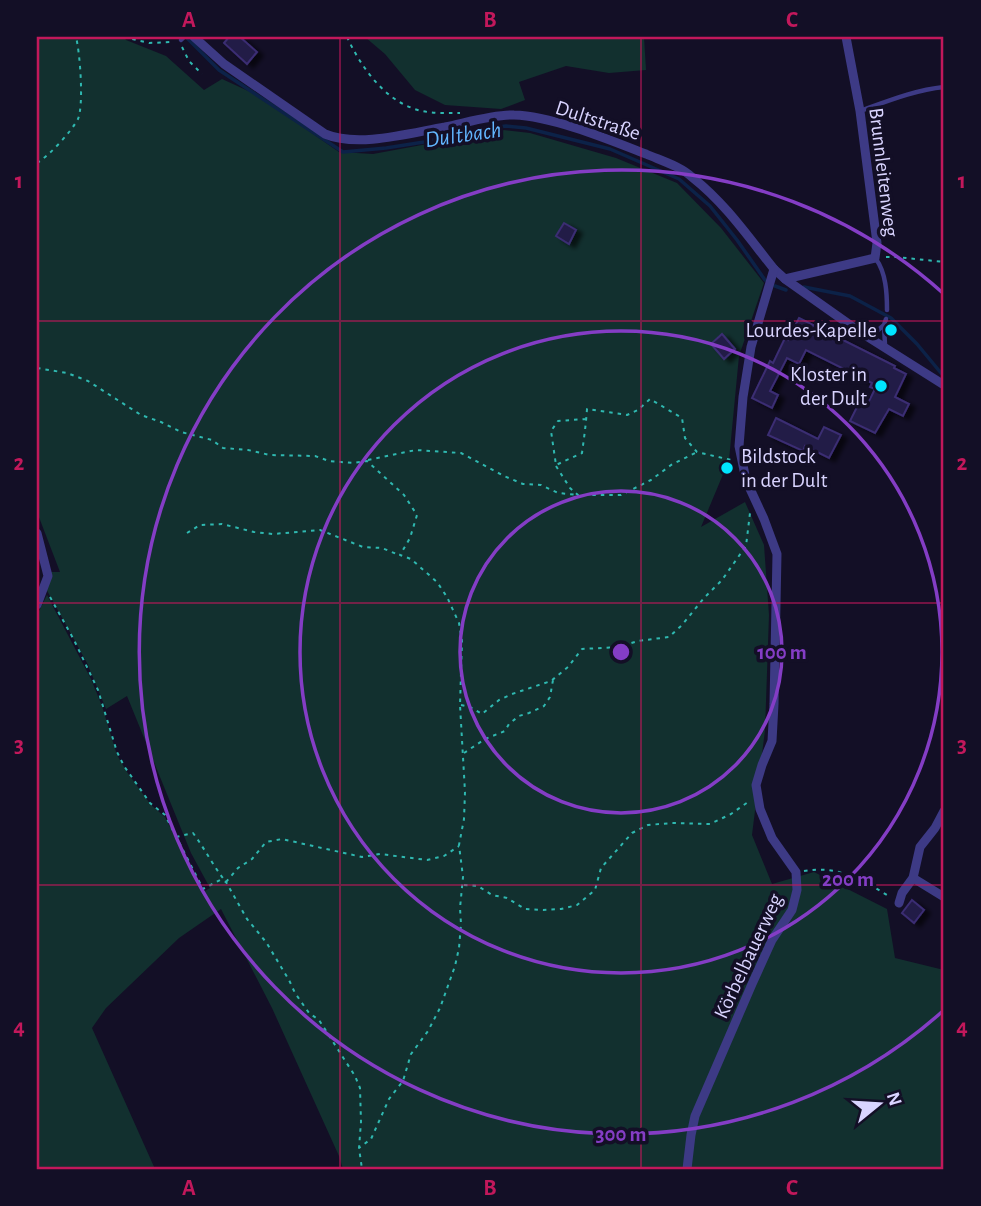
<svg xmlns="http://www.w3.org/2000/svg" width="981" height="1206" viewBox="0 0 981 1206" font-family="'Alegreya Sans',sans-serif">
<defs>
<filter id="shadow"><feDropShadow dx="6" dy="3.5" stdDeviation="2" flood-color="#0009"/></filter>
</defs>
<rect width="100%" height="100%" fill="#130f26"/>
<g fill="#12302f">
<polygon points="37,37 124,37 126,40 166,56 204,90 222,79 257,95 339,152 373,154 503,130 530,133 616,158 677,183 721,228 764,283 739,356 729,460 701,527 745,502 764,545 769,615 765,730 752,835 772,884 814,872 887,909 895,958 944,970 944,1169 343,1169 339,1156 272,1008 221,909 179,938 106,1008 92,1028 155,1169 37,1169 37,615 47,595 91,679 102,706 117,755 127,772 151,805 165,817 203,892 210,888 191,853 127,696 106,709 87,663 45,587 49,572 60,572 37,512"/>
<polygon points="365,37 644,37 646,70 609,73 566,66 519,82 525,100 501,109 445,105 415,90 385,54"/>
</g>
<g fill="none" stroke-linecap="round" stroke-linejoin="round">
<g stroke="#0c2248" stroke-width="3.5">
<polyline points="186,37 219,70 343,152 386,148 424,142 464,132 506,126 526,128 610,149 679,179 710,206 737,240 765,280"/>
<polyline points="775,286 786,290"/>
<polyline points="804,287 850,296 891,318 917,344 941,373 944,375"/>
</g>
</g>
<g fill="#241b47" stroke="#3b2d73" stroke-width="2" filter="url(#shadow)">
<polygon points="229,37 240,37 257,52 247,64 224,43"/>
<polygon points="564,223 576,230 569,244 556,236"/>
<polygon points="799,318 895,366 894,368 906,374 895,397 909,404 903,416 889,409 875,433 850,421 859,403 866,407 875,389 870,387 872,383 806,350 799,364 787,358 770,391 778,395 772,408 752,398 770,361 773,363 785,338 788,340"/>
<polygon points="722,334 735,349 724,359 711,344"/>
<polygon points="776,418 818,439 824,427 841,435 829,458 805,446 803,451 768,435"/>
<polygon points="912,900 924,910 914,923 902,913"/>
</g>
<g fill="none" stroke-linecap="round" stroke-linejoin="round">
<g stroke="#2fb8b0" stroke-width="2" stroke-dasharray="3.5 5" stroke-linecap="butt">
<polyline points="124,37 149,43 172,42"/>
<path d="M347,37c13,28 35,60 65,71 15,6 32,5 48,5"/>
<polyline points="182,47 189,61 202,74"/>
<path d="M37,163c13,-8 34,-31 41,-44 6,-15 2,-66 -2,-82"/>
<polyline points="886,257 897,257 944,262"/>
<polyline points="37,368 67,373 88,381 141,415 161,422 181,432 212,440 223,448 248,450 270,455 315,456 329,461 353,463 367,461 404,495 417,515 410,538 400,555 411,559 437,582 447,597 459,623 462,641 460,705 465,792 464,819 459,845 463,877 460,908 461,924 459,948 455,966 440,1008 428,1031 411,1054 403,1081 389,1099 371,1139 359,1148"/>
<path d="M586,419l-28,2 -7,10 5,34 26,-12c2,-15 4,-29 5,-44l40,6 11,-5 12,-11 32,19 3,20 12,14 34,8"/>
<polyline points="368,460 416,450 461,453 504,476 523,484 541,485 558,493 578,495"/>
<polyline points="556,466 570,488 578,495 621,495 651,480 671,465 695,453"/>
<polyline points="187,533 200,525 222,524 254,532 273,534 320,530 363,547 382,548 399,555"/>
<polyline points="50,597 74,640 98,690 117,752 124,766 150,803 165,815 203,889 220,880 226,882 247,919 266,942 289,980 295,993 309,1013 319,1020 355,1076 360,1088 361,1122 359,1148 362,1169"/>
<polyline points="461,705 470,707 482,714 499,700 512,694 551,681 568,667 582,649 619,647 638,641 669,637 682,625 704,598 722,580 746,546 750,513"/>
<polyline points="464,753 485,739 505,731 509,724 519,716 529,713 544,706 550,697 553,680"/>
<path d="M176,837l17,-4c12,16 20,33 33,49l12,-14 14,-9 14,-17 16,-3 80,18 18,-3 47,6 17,-4 15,-10"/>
<path d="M804,871c34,-6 59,9 86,26"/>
<polyline points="464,885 478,886 492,895 507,898 525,909 543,910 561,909 577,905 595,890 601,868 632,833 648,825 672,823 710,824 731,814 748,802"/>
</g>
<g stroke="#3d3a85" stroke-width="4.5">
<polyline points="181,40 184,37"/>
<path d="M860,111c28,-10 55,-21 84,-24"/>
<path d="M876,259c10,14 11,34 11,51"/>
<polyline points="884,326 885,345"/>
<polyline points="870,337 884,325 886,319"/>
</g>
<g stroke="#3d3a85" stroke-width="9">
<path d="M194,37l30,27 101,70c33,14 85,-1 120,-7 20,-4 49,-13 69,-12 38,1 96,25 132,39 16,7 34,12 47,24 32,25 56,60 81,91l11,10 75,53 84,53"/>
<polyline points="785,279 875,258 877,243 860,111 846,37"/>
<polyline points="37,533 48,576 37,605"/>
<polyline points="913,878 944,897"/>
<polyline points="899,903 902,893 913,878 920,847 935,828 944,811"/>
<polyline points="687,1169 691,1135 695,1116 752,984 772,940 792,910 797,890 796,872 772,838 760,809 756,785 762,765 772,741 774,704 777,554 764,519 746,480 739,446 743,397 751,347 774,269"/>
</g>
</g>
<path fill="none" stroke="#c2185b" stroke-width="2" stroke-opacity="0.55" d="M340,37v1132M641,37v1132M37,321h907M37,603h907M37,885h907"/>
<g fill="none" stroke="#843dc5" stroke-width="3.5">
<circle cx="621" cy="652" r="161"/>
<circle cx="621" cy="652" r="321"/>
<path d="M944 1010A482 482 0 1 1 944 294"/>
</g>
<g fill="#00e5ff" stroke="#130f26" stroke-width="2.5">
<circle cx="891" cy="330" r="7"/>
<circle cx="881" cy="386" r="7"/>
<circle cx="727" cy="468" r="7"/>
</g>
<g text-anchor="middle" stroke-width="7" stroke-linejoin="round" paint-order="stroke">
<g font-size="21" fill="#d9d4ff" stroke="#130f26">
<text transform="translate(598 120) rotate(18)" y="7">Dultstraße</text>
<text transform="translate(884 172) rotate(83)" y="7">Brunnleitenweg</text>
<text transform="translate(748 956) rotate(-65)" y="7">Körbelbauerweg</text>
</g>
<g font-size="21" fill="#d9d4ff" stroke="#130f26" text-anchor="end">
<text x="877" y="337">Lourdes-Kapelle</text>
<text x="867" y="381">Kloster in<tspan x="867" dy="24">der Dult</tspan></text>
<text x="741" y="463" text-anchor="start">Bildstock<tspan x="741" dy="24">in der Dult</tspan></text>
</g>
<g font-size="23" font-style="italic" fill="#62b6ff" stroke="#130f26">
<text transform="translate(463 134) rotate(-8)" y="8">Dultbach</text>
</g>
</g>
<circle cx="621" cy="652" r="10" fill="#843dc5" stroke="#130f26" stroke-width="3.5"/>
<g font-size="21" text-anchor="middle" font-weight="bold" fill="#843dc5" stroke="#130f26" stroke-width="7" stroke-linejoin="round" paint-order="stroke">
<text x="782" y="659">100 m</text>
<text x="848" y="886">200 m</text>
<text x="621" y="1141">300 m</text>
</g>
<rect width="981" height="1206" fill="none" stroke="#130f26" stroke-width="77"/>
<g transform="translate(879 1104) rotate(72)" stroke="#130f26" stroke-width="5" paint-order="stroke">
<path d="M0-5L12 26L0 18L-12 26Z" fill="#d9d4ff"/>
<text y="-10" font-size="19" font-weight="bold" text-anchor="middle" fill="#d9d4ff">N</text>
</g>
<rect x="38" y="38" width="904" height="1130" fill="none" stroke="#c2185b" stroke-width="2.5"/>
<g font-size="23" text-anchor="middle" font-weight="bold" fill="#c2185b">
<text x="189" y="27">A</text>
<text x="490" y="27">B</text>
<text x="792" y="27">C</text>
<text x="19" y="188">1</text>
<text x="962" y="188">1</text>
<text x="19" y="470">2</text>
<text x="962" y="470">2</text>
<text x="19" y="752">3</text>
<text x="962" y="752">3</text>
<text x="19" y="1034">4</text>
<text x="962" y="1034">4</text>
<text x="189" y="1195">A</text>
<text x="490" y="1195">B</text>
<text x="792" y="1195">C</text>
</g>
</svg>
